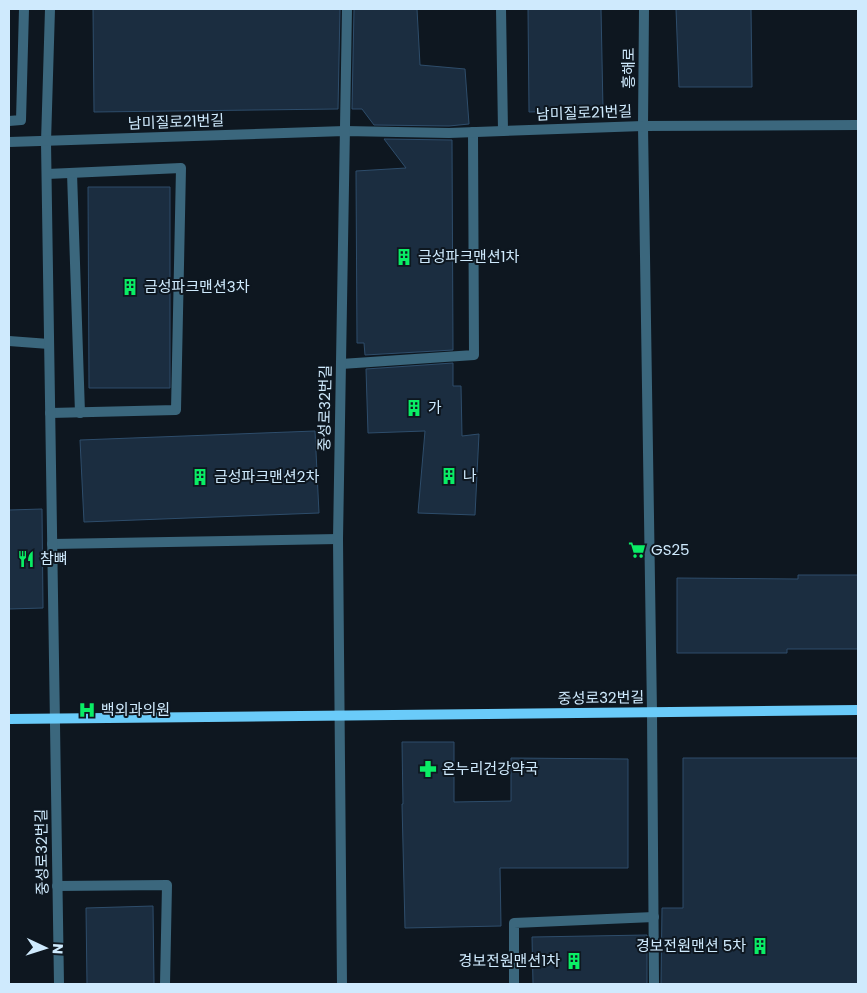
<svg xmlns="http://www.w3.org/2000/svg" width="867" height="993" viewBox="0 0 867 993" font-family="Poppins,'Noto Sans KR',sans-serif">
<rect width="100%" height="100%" fill="#0e1720"/>
<g fill="#1b2d40" stroke="#2e4d6b">
<polygon points="93,9 340,9 338,109 94,112"/>
<polygon points="354,9 417,9 420,65 465,69 469,124 449,126 374,125 362,109 352,109"/>
<polygon points="528,9 601,9 603,110 529,112"/>
<polygon points="676,9 751,9 752,87 679,87"/>
<polygon points="384,139 452,140 453,350 365,355 364,343 357,343 356,171 406,168"/>
<polygon points="88,187 170,187 170,388 89,388"/>
<polygon points="453,363 453,386 461,386 462,436 479,434 475,515 418,513 425,431 368,433 366,369"/>
<polygon points="315,431 319,513 84,522 80,440"/>
<polygon points="42,509 43,608 9,609 9,510"/>
<polygon points="798,575 858,575 858,649 787,649 787,653 677,653 677,578 798,579"/>
<polygon points="402,742 454,742 454,802 511,801 511,758 628,759 628,868 500,868 501,926 405,928 402,804 403,804"/>
<polygon points="683,758 858,758 858,984 661,984 662,908 683,908"/>
<polygon points="153,906 154,984 87,984 86,908"/>
<polygon points="647,935 647,984 533,984 532,937"/>
</g>
<g fill="none" stroke-linecap="round" stroke-linejoin="round">
<g stroke="#3b677d" stroke-width="10">
<polyline points="501,9 503,131"/>
<polyline points="9,121 21,120 24,9"/>
<polyline points="72,173 80,413"/>
<polyline points="47,174 181,168 176,410 50,413"/>
<polyline points="9,341 49,344"/>
<polyline points="341,364 474,355 473,132"/>
<polyline points="52,544 338,539"/>
<polyline points="57,886 167,885 165,984"/>
<polyline points="514,984 514,923 654,917"/>
</g>
<g stroke="#3b677d" stroke-width="10">
<polyline points="50,9 46,142 59,984"/>
<polyline points="644,9 643,126 652,712 654,984"/>
<polyline points="9,142 345,131 449,133 643,126 858,125"/>
<polyline points="342,984 338,539 347,9"/>
</g>
<polyline stroke="#6acbf9" stroke-width="10" points="9,719 858,710"/>
</g>
<defs>
<g id="building-bare" transform="scale(1.35)"><path d="M-4-6H4V6H1V3H-1V6H-4ZM-2.5-4.3h1.7v1.8h-1.7ZM.8-4.3h1.7v1.8H.8ZM-2.5-1h1.7V.8h-1.7ZM.8-1h1.7V.8H.8Z" fill="#0aed65" stroke="#0e1720" stroke-width="2.5" paint-order="stroke"/></g>
<g id="supermarket-bare" transform="scale(1.35)"><path d="M-6-5.5h2.5l.6 2H6L4.5 2H-2.5L-4.4-4H-6ZM-1.5 3.2a1.3 1.3 0 1 0 .1 0ZM3 3.2a1.3 1.3 0 1 0 .1 0Z" fill="#0aed65" stroke="#0e1720" stroke-width="2.5" paint-order="stroke"/></g>
<g id="restaurant-bare" transform="scale(1.35)"><path d="M-5-6h1v4h1v-4h1v4h1v-4h1v5L-1.5 .5V6h-2V.5L-5-1ZM5-6V6H3V1.5H1.5Q1.5-4 5-6Z" fill="#0aed65" stroke="#0e1720" stroke-width="2.5" paint-order="stroke"/></g>
<g id="hospital-bare" transform="scale(1.35)"><path d="M-5-5h3v3.5h4V-5h3V5h-3V1.5h-4V5h-3Z" fill="#0aed65" stroke="#0e1720" stroke-width="2.5" paint-order="stroke"/></g>
<g id="pharmacy-bare" transform="scale(1.35)"><path d="M-2-6h4v4h4v4h-4v4h-4v-4h-4v-4h4Z" fill="#0aed65" stroke="#0e1720" stroke-width="2.5" paint-order="stroke"/></g>
</defs>
<g fill-rule="evenodd">
<use href="#building-bare" x="404" y="257"/>
<use href="#building-bare" x="130" y="287"/>
<use href="#building-bare" x="414" y="408"/>
<use href="#building-bare" x="449" y="476"/>
<use href="#building-bare" x="200" y="477"/>
<use href="#supermarket-bare" x="637" y="550"/>
<use href="#restaurant-bare" x="26" y="559"/>
<use href="#hospital-bare" x="87" y="710"/>
<use href="#pharmacy-bare" x="428" y="769"/>
<use href="#building-bare" x="760" y="946"/>
<use href="#building-bare" x="574" y="961"/>
</g>
<g text-anchor="middle" stroke-width="4" stroke-linejoin="round" paint-order="stroke">
<g font-size="15" fill="#cfeafd" stroke="#0e1720">
<text transform="translate(629 68) rotate(-90)" y="5">흥해로</text>
<text transform="translate(584 113) rotate(-2)" y="5">남미질로21번길</text>
<text transform="translate(176 122) rotate(-2)" y="5">남미질로21번길</text>
<text transform="translate(325 408) rotate(-89)" y="5">중성로32번길</text>
<text transform="translate(601 698) rotate(-1)" y="5">중성로32번길</text>
<text transform="translate(42 852) rotate(-91)" y="5">중성로32번길</text>
</g>
<g font-size="15" fill="#cfeafd" stroke="#0e1720" text-anchor="start">
<text x="418" y="262">금성파크맨션1차</text>
<text x="144" y="292">금성파크맨션3차</text>
<text x="428" y="413">가</text>
<text x="463" y="481">나</text>
<text x="214" y="482">금성파크맨션2차</text>
<text x="651" y="555">GS25</text>
<text x="40" y="564">참뼈</text>
<text x="101" y="715">백외과의원</text>
<text x="442" y="774">온누리건강약국</text>
<text x="746" y="951" text-anchor="end">경보전원맨션 5차</text>
<text x="560" y="966" text-anchor="end">경보전원맨션1차</text>
</g>
</g>
<rect width="867" height="993" fill="none" stroke="#cfeafd" stroke-width="20"/>
<g transform="translate(45 948) rotate(94)" stroke="#0e1720" stroke-width="4" paint-order="stroke">
<path d="M0-4L9 19L0 12L-9 19Z" fill="#cfeafd"/>
<text y="-8" font-size="14" font-weight="bold" text-anchor="middle" fill="#cfeafd">N</text>
</g>
</svg>
